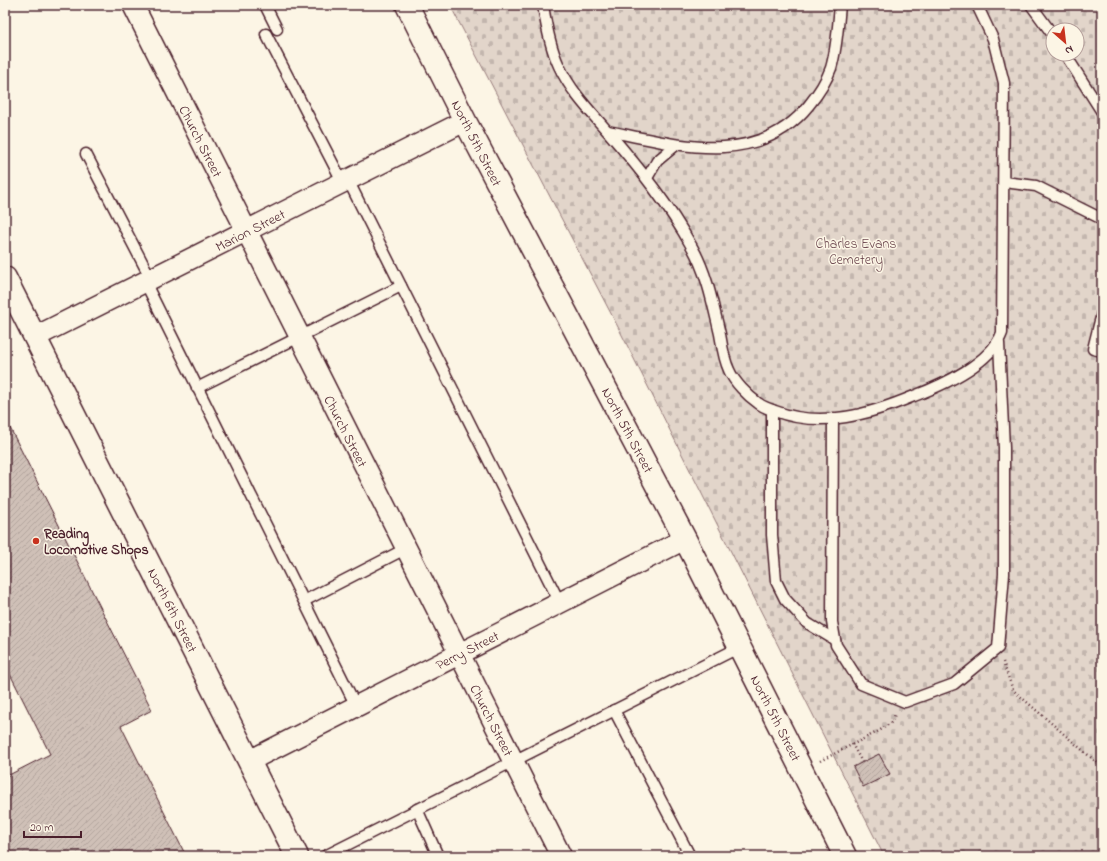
<svg xmlns="http://www.w3.org/2000/svg" width="1107" height="861" viewBox="0 0 1107 861" font-family="'Indie Flower',sans-serif">
<defs>
<pattern id="cemetery-stones" width="16" height="16" patternUnits="userSpaceOnUse"><rect width="16" height="16" fill="#e2d5ca"/><path d="M2 7V4a2 2 0 0 1 4 0v3zM10 15v-3a2 2 0 0 1 4 0v3z" fill="#c3b6ae"/></pattern>
<pattern id="building-hatch" width="6" height="6" patternUnits="userSpaceOnUse"><rect width="6" height="6" fill="#cfc0b7"/><path d="M-1 1l2-2M0 6l6-6M5 7l2-2" fill="none" stroke="#b3a59e"/></pattern>
</defs>
<rect width="100%" height="100%" fill="#fcf5e5"/>
<filter id="ink" filterUnits="userSpaceOnUse"><feTurbulence type="fractalNoise" baseFrequency=".025" numOctaves="2"/><feDisplacementMap in="SourceGraphic" scale="8" xChannelSelector="R" yChannelSelector="G"/><feConvolveMatrix kernelMatrix="1 2 1 2 8 2 1 2 1" color-interpolation-filters="sRGB"/></filter>
<g filter="url(#ink)">
<path fill="url(#cemetery-stones)" stroke="#967a7a" fill-rule="evenodd" d="M450,5h652v851h-218l-266,-529zM1053,30h24v24h-24z"/>
<g fill="url(#building-hatch)" stroke="#4a1f2b">
<polygon points="5,418 152,710 121,726 186,856 5,856 5,777 50,754 5,664"/>
<polygon points="879,754 890,774 863,787 853,767"/>
</g>
<g fill="none" stroke-linecap="round" stroke-linejoin="round">
<g stroke="#4a1f2b" stroke-width="13">
<g id="service">
<polyline points="265,5 277,29"/>
<path d="M543,5c3,20 7,42 16,61 12,26 32,46 50,67 31,36 60,72 83,114 15,26 21,58 28,87 2,12 4,26 9,36 5,12 19,26 29,33 5,4 11,6 17,8 46,18 96,3 139,-15 29,-11 77,-33 88,-63l2,-250 -11,-44 -16,-34"/>
<polyline points="1031,5 1053,35"/>
<polyline points="266,34 343,183"/>
<polyline points="1065,54 1102,112"/>
<path d="M608,131c69,14 150,38 201,-26 9,-11 17,-23 22,-37 6,-20 7,-42 9,-63"/>
<polyline points="86,154 151,279"/>
<polyline points="647,178 657,161 676,145"/>
<polyline points="348,180 560,603"/>
<polyline points="1004,182 1036,186 1100,218 1102,221"/>
<polyline points="145,282 356,706"/>
<polyline points="1102,313 1093,349 1102,351"/>
<polyline points="197,388 401,286"/>
<polyline points="772,410 772,535 776,581 785,599 807,623 835,640"/>
<polyline points="833,418 832,622 836,645 861,684 905,702 954,684 998,648 1004,574 1004,448 999,343"/>
<polyline points="304,601 405,549"/>
<polyline points="614,710 690,856"/>
<polyline points="417,809 438,856"/>
<polyline points="325,856 740,647"/>
</g>
</g>
<g stroke="#4a1f2b" stroke-width="23">
<g id="minor">
<polyline points="133,5 561,856"/>
<polyline points="35,337 465,121"/>
<polyline points="249,761 685,539"/>
</g>
</g>
<g stroke="#4a1f2b" stroke-width="25">
<polyline id="tertiary" points="5,278 297,856"/>
</g>
<g stroke="#4a1f2b" stroke-width="25">
<polyline id="primary" points="407,5 465,121 685,539 845,856"/>
</g>
<g stroke="#4a1f2b" stroke-width="2.5" stroke-dasharray="1 3" stroke-linecap="butt">
<polyline points="1003,662 1013,690 1102,767"/>
<polyline points="852,744 862,762"/>
<polyline points="820,761 879,731 892,722 895,714"/>
</g>
<use href="#service" stroke="#fcf5e5" stroke-width="10"/>
<use href="#minor" stroke="#fcf5e5" stroke-width="20"/>
<use href="#tertiary" stroke="#fcf5e5" stroke-width="22"/>
<use href="#primary" stroke="#fcf5e5" stroke-width="22"/>
</g>
</g>
<circle fill="#c8321e" stroke="#fcf5e5" stroke-width="1.5" cx="36" cy="541" r="4"/>
<g text-anchor="middle" stroke-width="3" stroke-linejoin="round" paint-order="stroke">
<g font-size="14" fill="#4a1f2b" stroke="#fcf5e5">
<text transform="translate(201 141) rotate(63)" y="5">Church Street</text>
<text transform="translate(477 143) rotate(63)" y="5">North 5th Street</text>
<text transform="translate(250 230) rotate(-27)" y="5">Marion Street</text>
<text transform="translate(628 430) rotate(62)" y="5">North 5th Street</text>
<text transform="translate(346 431) rotate(63)" y="5">Church Street</text>
<text transform="translate(173 610) rotate(63)" y="5">North 6th Street</text>
<text transform="translate(467 650) rotate(-27)" y="5">Perry Street</text>
<text transform="translate(776 718) rotate(63)" y="5">North 5th Street</text>
<text transform="translate(492 720) rotate(63)" y="5">Church Street</text>
</g>
<g font-size="14" fill="#704c53" stroke="#fcf5e5">
<text x="856" y="248">Charles Evans<tspan x="856" dy="16">Cemetery</tspan></text>
</g>
<g font-size="14" font-weight="bold" fill="#4a1f2b" stroke="#fcf5e5" text-anchor="start">
<text x="44" y="538">Reading<tspan x="44" dy="16">Locomotive Shops</tspan></text>
</g>
</g>
<rect width="1107" height="861" fill="none" stroke="#fcf5e5" stroke-width="20"/>
<rect x="10" y="10" width="1087" height="841" fill="none" stroke="#4a1f2b" stroke-width="1.5" filter="url(#ink)"/>
<g transform="translate(1065 42) rotate(152)"><circle r="19" fill="#fcf5e5" stroke="#b59f9b"/>
<path d="M0-3L7 15L0 10L-7 15Z" fill="#c8321e"/>
<text y="-6" font-size="11" font-weight="bold" text-anchor="middle" fill="#4a1f2b">N</text>
</g>
<path d="M24 831v6h57v-6" fill="none" stroke="#4a1f2b" stroke-width="2"/>
<text x="30" y="831" font-size="12" fill="#4a1f2b" stroke="#fcf5e5" stroke-width="3" paint-order="stroke">20 m</text>
</svg>
